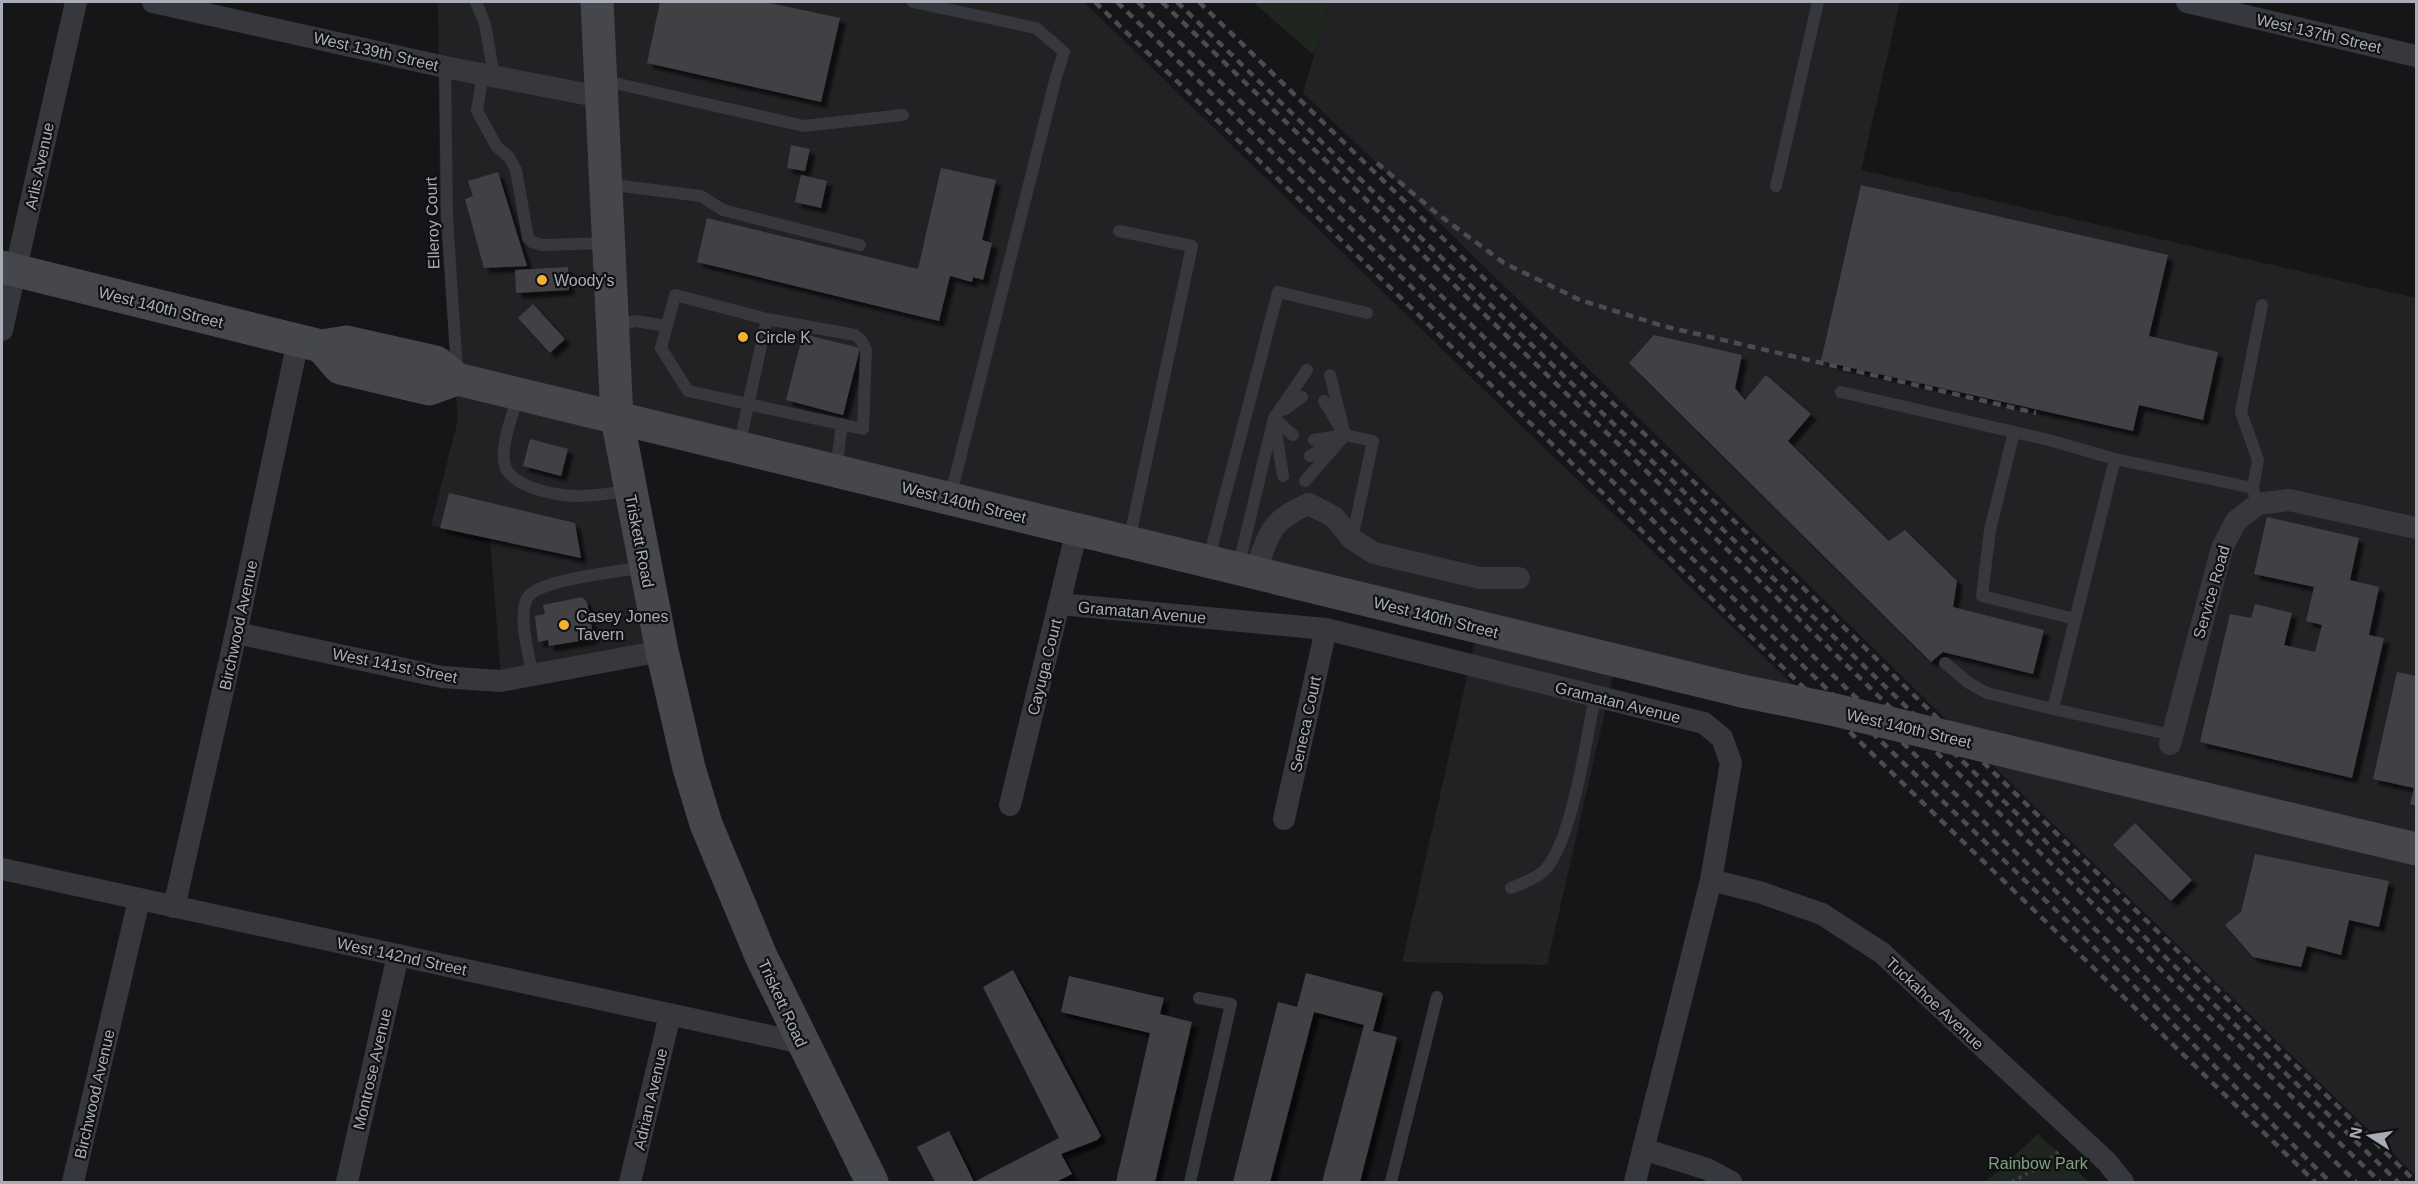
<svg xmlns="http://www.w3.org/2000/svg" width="2418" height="1184" viewBox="0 0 2418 1184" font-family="Helvetica,sans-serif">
<defs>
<filter id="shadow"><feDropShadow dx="5.5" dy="5.5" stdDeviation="1.5" flood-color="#0009"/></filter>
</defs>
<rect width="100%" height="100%" fill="#161618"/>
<g fill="#222225">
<polygon points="438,2 1084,2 1541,445 1828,718 1614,672 1547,965 1402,962 1480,620 627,409 652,646 501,678 490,539 431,525 458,420 440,211"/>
<polygon points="1330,2 1900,2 1861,170 2416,298 2416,1176 2020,792 1448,231 1303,93"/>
</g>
<g fill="#1e261f">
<polygon points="1253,2 1330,2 1314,55"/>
<polygon points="2038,1134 2089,1182 1982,1182 1989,1179"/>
</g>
<g fill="#404145" filter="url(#shadow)">
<polygon points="660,2 765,2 840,18 821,102 647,63"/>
<polygon points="791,145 810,149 805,171 787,168"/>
<polygon points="941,168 996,180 982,240 992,243 983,280 973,277 972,282 950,276 939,321 697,262 707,218 918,269"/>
<polygon points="498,172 527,266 484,268 465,199 473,196 468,181"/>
<polygon points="801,175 827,181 821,208 795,202"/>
<polygon points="1861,185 2168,255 2149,336 2218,352 2203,420 2139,405 2133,431 1821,361"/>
<polygon points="568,267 569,290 516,293 515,270"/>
<polygon points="533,304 565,339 550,353 518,318"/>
<polygon points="803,334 860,348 843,415 786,400"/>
<polygon points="1654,335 1742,355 1735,388 1745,400 1766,375 1811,414 1788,441 1889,541 1905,530 1957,581 1953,607 2044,630 2033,674 1943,652 1931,662 1629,363"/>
<polygon points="530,439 568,449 561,476 523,466"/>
<polygon points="449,493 575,523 581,558 440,528"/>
<polygon points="2267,517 2359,538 2350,580 2379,587 2369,635 2384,638 2352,778 2200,742 2230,614 2251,618 2255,604 2292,613 2284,645 2315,652 2322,625 2306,621 2314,587 2254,574"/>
<polygon points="582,597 587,602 593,634 591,639 549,646 548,640 538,642 535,616 545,614 543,605"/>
<polygon points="2397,672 2416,676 2416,806 2410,804 2414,788 2373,779"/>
<polygon points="2135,823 2192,880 2171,901 2113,845"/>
<polygon points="2255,854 2389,881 2379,927 2349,920 2341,955 2307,946 2301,967 2253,957 2225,925 2241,912"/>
<polygon points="1013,970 1101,1136 1097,1140 1061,1154 1072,1174 1056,1182 935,1182 917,1147 949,1131 974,1182 1059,1138 983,987"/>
<polygon points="1306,973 1383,993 1373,1031 1397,1037 1360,1182 1322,1182 1364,1025 1314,1012 1270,1182 1233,1182 1278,1002 1297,1007"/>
<polygon points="1069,976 1164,998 1160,1014 1192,1022 1155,1182 1116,1182 1150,1033 1061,1012"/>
</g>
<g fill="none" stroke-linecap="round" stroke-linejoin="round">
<polyline stroke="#3d3f44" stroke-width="4" stroke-dasharray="3 4.5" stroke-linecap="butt" points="2012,1182 2044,1164 2060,1150"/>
<g stroke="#37383d" stroke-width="12">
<polyline points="476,2 485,24 494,76"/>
<polyline points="913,2 1036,28 1064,52 1056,77 950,498"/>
<polyline points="445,67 447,218 457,371"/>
<polyline points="483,74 477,111 497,147 509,157 516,170 528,238 532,242 542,245 607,243"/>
<polyline points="601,80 804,126 903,115"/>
<polyline points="606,184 701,196 723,210 860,245"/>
<polyline points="1776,186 1818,2"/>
<polyline points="1119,231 1192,246 1129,541"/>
<polyline points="615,327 635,321 667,326"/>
<polyline points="1330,375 1345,435"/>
<polyline points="1841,392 2049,440 2115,459"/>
<path d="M518,395c-5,19 -17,49 -14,67 3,25 53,34 74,34 17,0 34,-3 51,-5"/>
<polyline points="1324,401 1339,426"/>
<polyline points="1284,410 1302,397"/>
<polyline points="1274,418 1293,435"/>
<polyline points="1275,425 1283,476"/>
<polyline points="2014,432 1990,530 1982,596 2075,619"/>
<polyline points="1314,440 1345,435 1373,441 1352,539"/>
<polyline points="739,447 748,405 767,319 675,295 661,348 688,391 863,429 866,350 861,340 855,335 767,319"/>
<polyline points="1310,456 1333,442"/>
<polyline points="836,470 842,424"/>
<polyline points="1305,481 1345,435"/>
<polyline points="2255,496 2253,488 2258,460 2241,412 2262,305"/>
<polyline points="1208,561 1278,292 1367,313"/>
<polyline points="1238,568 1274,418 1307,370"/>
<polyline points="1945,663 1969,683 1987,693 2053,709"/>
<path d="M533,675c-4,-18 -16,-62 -5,-78 12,-18 95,-26 117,-30"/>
<polyline points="2172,735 2053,709 2115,459 2253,488"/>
<path d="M1511,888c9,-4 21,-8 29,-14 31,-21 47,-139 55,-178"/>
<polyline points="1190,1182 1231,1004 1199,998"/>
<polyline points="1391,1182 1437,997"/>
</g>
<g stroke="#37383d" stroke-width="22">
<polyline points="153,2 445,67 601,97"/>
<polyline points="2187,2 2416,56"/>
<polyline points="2,330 76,2"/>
<path d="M1255,573c13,-37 14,-53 54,-69l25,13 18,22 22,14 106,25h39"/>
<polyline points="1060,604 1326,629 1704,723 1722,738 1731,763 1711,880 1635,1182"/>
<polyline points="236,633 442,677 500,681 662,651"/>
<polyline points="2170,744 2222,548 2236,521 2258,504 2289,500 2416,528"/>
<polyline points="1010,805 1077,530"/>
<polyline points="1284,819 1326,629"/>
<polyline points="2,869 802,1043"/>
<polyline points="1711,880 1759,892 1822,914 1882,953 2107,1162 2123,1182"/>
<polyline points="174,907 236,633 298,341"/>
<polyline points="1643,1149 1707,1169 1731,1182"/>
<polyline points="73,1182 139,900"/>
<polyline points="347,1182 398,955"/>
<polyline points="630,1182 670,1015"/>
</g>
<g stroke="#45474d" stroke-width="33">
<polyline points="597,2 617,418 662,651 689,768 706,824 761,956 872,1182"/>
<polyline points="2,267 321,346 347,342 436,362 457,379 1742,691"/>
<polyline points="321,346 340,368 429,389 457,379"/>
<polyline points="2223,803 2416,849"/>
</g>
<g stroke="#4a4c52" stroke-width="4.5" stroke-dasharray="8 6" stroke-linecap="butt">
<polyline points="1095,2 2315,1182"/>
<polyline points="1117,2 2166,1017 2330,1182"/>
<polyline points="1138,2 2356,1182"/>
<polyline points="1162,2 2380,1182"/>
<polyline points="1177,2 2398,1182"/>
<polyline points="1199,2 2416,1182"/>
<polyline points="1377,163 1435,212 1504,263 1580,300 1663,326 2036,413"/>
</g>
<polyline stroke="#45474d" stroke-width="33" points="1742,691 1831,709 2223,803"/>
</g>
<g fill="#f2b134" stroke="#111113" stroke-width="2">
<circle cx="542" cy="280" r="6"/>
<circle cx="743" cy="337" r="6"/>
<circle cx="564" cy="625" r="6"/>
</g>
<g text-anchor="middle" stroke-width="4.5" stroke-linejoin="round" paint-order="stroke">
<g font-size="16" fill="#a8adb8" stroke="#111113">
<text transform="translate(2319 33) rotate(13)" y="6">West 137th Street</text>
<text transform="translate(376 51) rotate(13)" y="6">West 139th Street</text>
<text transform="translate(39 166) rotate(-78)" y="6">Arlis Avenue</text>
<text transform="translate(432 223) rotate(-92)" y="6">Elleroy Court</text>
<text transform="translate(161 307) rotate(14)" y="6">West 140th Street</text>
<text transform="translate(964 502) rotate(14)" y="6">West 140th Street</text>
<text transform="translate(640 541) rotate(79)" y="6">Triskett Road</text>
<text transform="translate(2211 592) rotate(-74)" y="6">Service Road</text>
<text transform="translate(1142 612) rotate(5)" y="6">Gramatan Avenue</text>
<text transform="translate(1436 617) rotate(14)" y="6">West 140th Street</text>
<text transform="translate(238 625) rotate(-78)" y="6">Birchwood Avenue</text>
<text transform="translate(395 665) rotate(11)" y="6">West 141st Street</text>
<text transform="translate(1044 667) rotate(-76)" y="6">Cayuga Court</text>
<text transform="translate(1618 702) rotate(14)" y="6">Gramatan Avenue</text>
<text transform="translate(1305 724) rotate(-78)" y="6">Seneca Court</text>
<text transform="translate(1909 728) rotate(13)" y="6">West 140th Street</text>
<text transform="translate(402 956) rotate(12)" y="6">West 142nd Street</text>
<text transform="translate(783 1003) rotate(65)" y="6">Triskett Road</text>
<text transform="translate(1935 1003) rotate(43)" y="6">Tuckahoe Avenue</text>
<text transform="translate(372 1069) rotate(-77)" y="6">Montrose Avenue</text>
<text transform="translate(94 1094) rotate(-77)" y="6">Birchwood Avenue</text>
<text transform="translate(650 1099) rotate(-77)" y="6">Adrian Avenue</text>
</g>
<g font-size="16" fill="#a8adb8" stroke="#111113" text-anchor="start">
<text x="554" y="286">Woody's</text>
<text x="755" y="343">Circle K</text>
<text x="576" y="622">Casey Jones<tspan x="576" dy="18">Tavern</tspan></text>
</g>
<g font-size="16" fill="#7fa381" stroke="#111113">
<text x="2038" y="1169">Rainbow Park</text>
</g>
</g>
<rect width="2418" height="1184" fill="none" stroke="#a8adb8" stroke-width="6"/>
<g transform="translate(2370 1136) rotate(282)" stroke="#111113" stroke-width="4.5" paint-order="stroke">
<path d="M0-4.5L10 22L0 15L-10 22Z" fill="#a8adb8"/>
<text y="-9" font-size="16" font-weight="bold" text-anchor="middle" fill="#a8adb8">N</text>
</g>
</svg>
